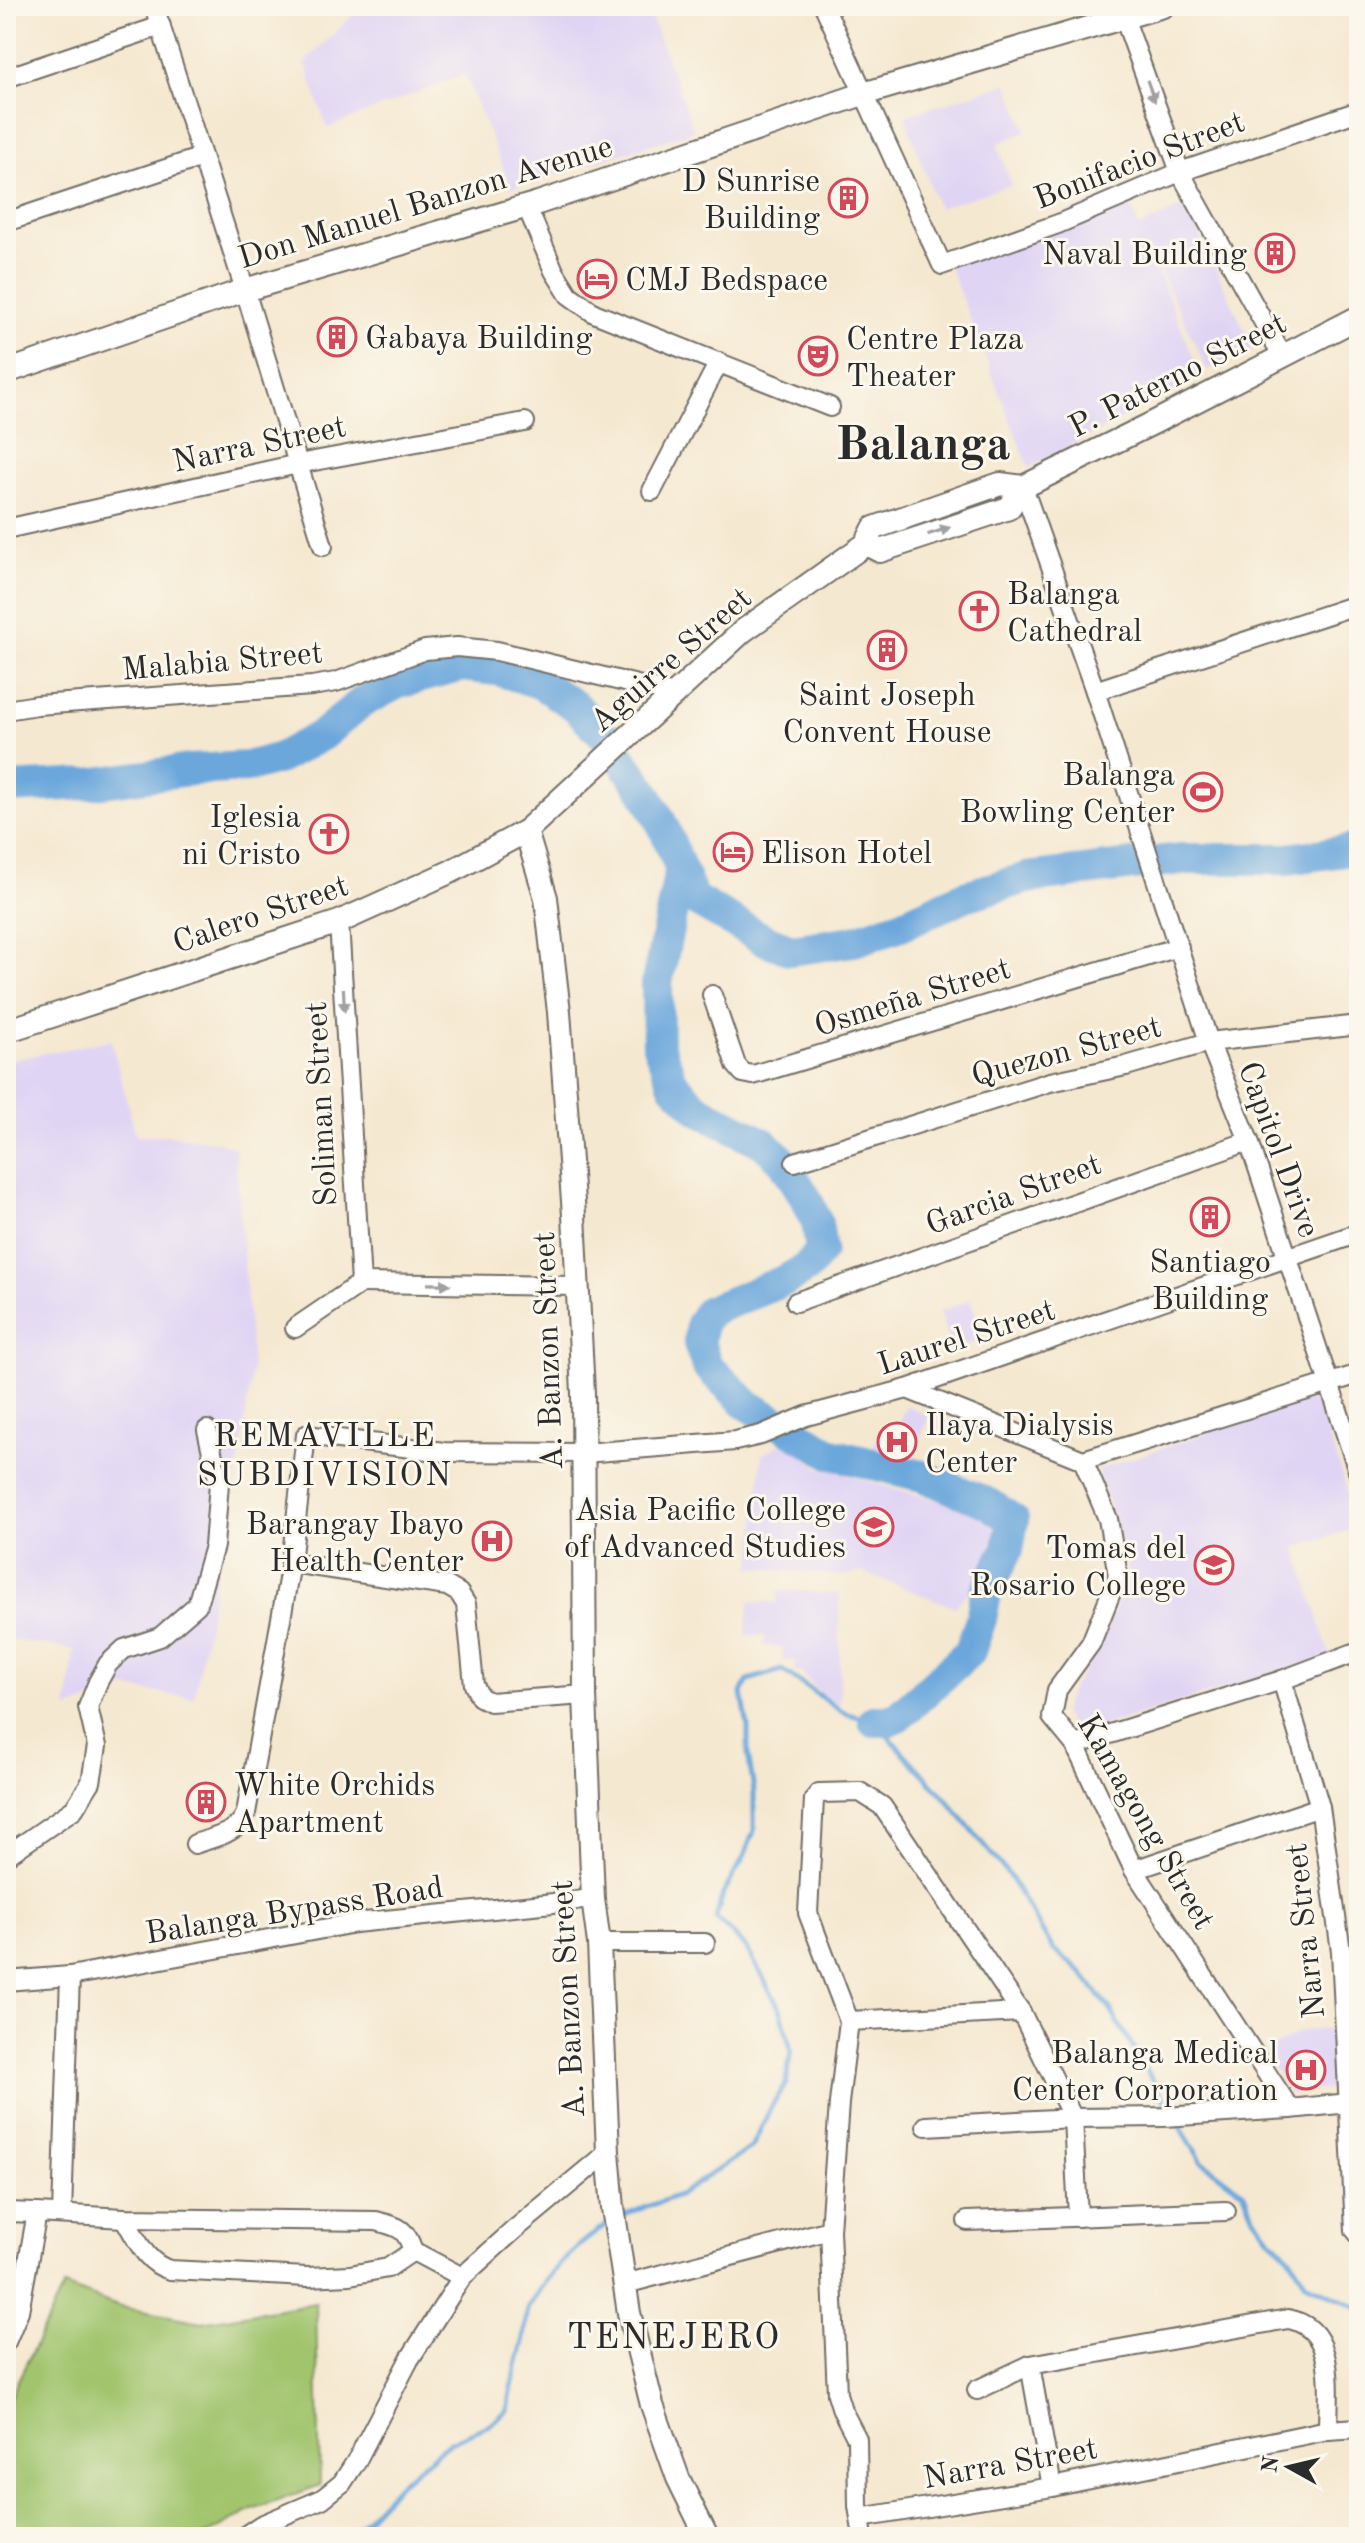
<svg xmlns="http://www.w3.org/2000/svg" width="1365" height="2543" viewBox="0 0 1365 2543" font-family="'Old Standard TT',serif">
<rect width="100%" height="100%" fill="#fbf7ec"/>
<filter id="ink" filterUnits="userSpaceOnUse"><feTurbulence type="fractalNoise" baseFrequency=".0125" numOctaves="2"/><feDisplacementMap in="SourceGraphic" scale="16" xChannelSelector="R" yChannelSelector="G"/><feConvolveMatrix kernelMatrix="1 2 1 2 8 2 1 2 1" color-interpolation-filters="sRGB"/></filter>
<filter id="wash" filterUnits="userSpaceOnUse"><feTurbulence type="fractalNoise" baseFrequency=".006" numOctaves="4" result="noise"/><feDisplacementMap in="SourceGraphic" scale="32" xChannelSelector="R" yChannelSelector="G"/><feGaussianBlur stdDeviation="1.8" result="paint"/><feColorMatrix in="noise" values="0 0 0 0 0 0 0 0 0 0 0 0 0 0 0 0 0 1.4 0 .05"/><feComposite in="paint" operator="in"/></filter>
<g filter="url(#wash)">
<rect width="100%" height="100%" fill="#f5e8d0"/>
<g fill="#e0d4f4">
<polygon points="362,6 647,6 694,131 511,188 465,74 327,128 305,62"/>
<polygon points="1007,83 1027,131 997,144 1011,185 938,208 905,116"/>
<polygon points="1125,193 1139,227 1186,205 1253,348 1207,370 1141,230 1201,376 1029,468 945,256"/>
<polygon points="111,1040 136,1136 167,1135 215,1141 235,1148 252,1367 243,1437 194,1698 125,1688 67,1710 74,1650 6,1639 6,1061"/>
<polygon points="970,1300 984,1338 953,1349 939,1312"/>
<polygon points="1308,1399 1318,1402 1359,1527 1296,1547 1330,1656 1077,1734 1062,1713 1071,1690 1101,1645 1128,1574 1126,1556 1097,1470"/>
<polygon points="906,1405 929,1416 911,1461 871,1452 882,1427 895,1431"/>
<polygon points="785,1441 818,1467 946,1503 989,1519 996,1534 976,1585 954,1607 862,1572 844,1576 752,1567 762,1455"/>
<polygon points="778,1590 839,1594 840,1705 824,1697 802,1673 794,1672 795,1661 782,1660 783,1647 764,1645 765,1636 746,1635 750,1601 777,1603"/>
<polygon points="1337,2028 1335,2088 1291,2094 1264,2053 1301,2031"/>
</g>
<polygon fill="#a1c46d" stroke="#66784c" stroke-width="2" points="64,2286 120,2307 202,2322 316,2303 320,2485 250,2511 203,2537 6,2537 6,2405"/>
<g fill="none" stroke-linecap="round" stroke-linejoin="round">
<g stroke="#6ca7dc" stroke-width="5">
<polyline points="1176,2120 1202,2162 1244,2193 1253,2215 1271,2239 1289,2256 1306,2283 1359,2308"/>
<polyline points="622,2216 681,2194 752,2147 770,2109 786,2084 791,2050 781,2011 746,1947 716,1918 723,1894 743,1859 754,1831 754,1791 748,1754 748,1727 742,1693 748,1680 782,1670 844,1713 874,1721 947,1800 1008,1874 1053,1949 1081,1972 1110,2009 1171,2111"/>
<path d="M349,2537l52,-55 49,-40 37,-16 21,-16c3,-25 10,-48 16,-72 2,-10 1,-22 5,-31 18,-34 49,-64 81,-84"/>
</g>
<g stroke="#6ca7dc" stroke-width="32">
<polyline points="6,788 89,784 189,770 247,767 280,758 322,735 362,702 398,683 462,666 497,670 539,683 575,706 605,736 645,792 664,828 693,899 763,939 791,950 854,941 901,925 965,896 1027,878 1181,859 1288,859 1359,849"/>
<polyline points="680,871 657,983 658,1046 674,1085 698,1109 763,1143 783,1161 807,1200 817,1223 821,1250 808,1267 786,1280 709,1311 701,1324 699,1343 707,1366 748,1405 832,1454 922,1476 990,1504 1013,1520 1008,1549 986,1592 981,1619 970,1651 899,1716 888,1721 874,1721"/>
</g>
</g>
</g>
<g filter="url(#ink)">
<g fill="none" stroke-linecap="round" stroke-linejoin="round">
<g stroke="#726d65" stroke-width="22">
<g id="minor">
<polyline points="154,6 245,290 323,546"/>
<polyline points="824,6 942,265 1058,224 1180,172 1359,111"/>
<polyline points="1124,17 1180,172 1283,357"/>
<polyline points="6,78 161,26"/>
<polyline points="527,207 554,271 569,295 594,313 830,407"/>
<polyline points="6,222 202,157"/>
<polyline points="1023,487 1095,691 1209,1042 1249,1141 1359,1474"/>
<polyline points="652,491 719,362"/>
<polyline points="6,529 298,464 525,422"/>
<polyline points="1095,691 1359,604"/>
<polyline points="6,710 37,705 312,686 336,682 425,650 457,647 497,651 674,694"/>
<polyline points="339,922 361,1283"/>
<polyline points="712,995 736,1065 743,1073 753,1075 1179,947"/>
<polyline points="795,1162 1050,1082 1126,1066 1209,1042 1359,1025"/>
<polyline points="361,1283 577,1286"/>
<polyline points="796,1302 1249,1141"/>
<polyline points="295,1328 361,1283"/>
<polyline points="907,1389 1083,1460 1359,1374"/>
<polyline points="1083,1460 1108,1519 1118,1575 1091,1643 1057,1690 1052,1717 1075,1745 1134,1870 1290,2109"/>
<polyline points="291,1563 447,1586 459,1593 466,1604 474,1685 480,1697 490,1702 585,1695"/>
<polyline points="1282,1680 1320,1807 1341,1951 1355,2230 1359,2235"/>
<polyline points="1075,1745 1282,1680 1359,1651"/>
<path d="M195,1844c19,-7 43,-10 51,-31l45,-250 15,-128 138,17 140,1 151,-12 26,-6 45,-19 101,-27 452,-156"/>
<polyline points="6,1856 74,1809 91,1782 97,1746 88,1707 98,1682 108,1664 124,1649 160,1637 197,1605 214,1546 219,1483 207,1430"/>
<polyline points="1134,1870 1320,1807"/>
<polyline points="599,1943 705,1943"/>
<polyline points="6,1981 70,1976 355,1923 593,1899"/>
<polyline points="849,2021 1021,2012"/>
<polyline points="926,2126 1073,2118 1164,2117 1290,2109 1359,2102"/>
<polyline points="6,2212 37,2213 19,2311 6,2342"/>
<path d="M37,2213l87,5 252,3c23,6 30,7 37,30l49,26"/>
<polyline points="62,2214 70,1976"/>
<path d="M124,2218c13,21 21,45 46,52l137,7 43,-2 38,-7 25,-17"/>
<polyline points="967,2221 1226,2211"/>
<polyline points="625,2284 830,2230"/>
<polyline points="977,2390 1030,2365"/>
<path d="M1052,2487l-22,-122 258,-46c50,9 40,72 40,111"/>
<polyline points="860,2518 1052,2487 1328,2430 1359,2428"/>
<polyline points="243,2537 261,2525 322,2499 342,2483 357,2460 409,2360 462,2277 514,2230 608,2152"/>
<polyline points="863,2537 858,2506 857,2439 842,2410 837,2394 830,2230 839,2103 849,2021 808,1913 814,1799 819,1793 860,1792 882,1806 1021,2012 1073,2118 1078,2217"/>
</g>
</g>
<g stroke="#726d65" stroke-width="26">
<g id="major">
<polyline points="6,372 245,290 538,203 863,94 1163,6"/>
<polyline points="1023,487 1153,423 1359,317"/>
<polyline points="866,544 880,551 1009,508 1023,487"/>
<polyline points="526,831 546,898 559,1012 574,1215 583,1393 585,1695 593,1899 599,1943 608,2152 613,2208 629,2313 652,2405 678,2478 707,2537"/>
<polyline points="6,1031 339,922 452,871 526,831 743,631 866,544 874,528 1000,484 1023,487"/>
</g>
</g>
<use href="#minor" stroke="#fff" stroke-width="18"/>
<use href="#major" stroke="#fff" stroke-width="22"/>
</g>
<defs><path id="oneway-solid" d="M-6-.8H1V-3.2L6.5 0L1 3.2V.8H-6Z" transform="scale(2)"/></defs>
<g fill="#a0a0a0">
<use href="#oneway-solid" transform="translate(1151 91) rotate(70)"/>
<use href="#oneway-solid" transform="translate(939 531) rotate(-18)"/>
<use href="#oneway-solid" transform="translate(344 1000) rotate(87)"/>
<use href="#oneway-solid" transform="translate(439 1284) rotate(1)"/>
</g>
</g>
<defs>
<g id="building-ring" transform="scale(2)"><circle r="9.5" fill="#fbf7ec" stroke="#d1495b" stroke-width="1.5"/><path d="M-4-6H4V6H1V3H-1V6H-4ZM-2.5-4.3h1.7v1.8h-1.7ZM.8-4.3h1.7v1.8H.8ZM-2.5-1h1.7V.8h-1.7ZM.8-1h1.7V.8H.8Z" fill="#d1495b"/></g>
<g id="hotel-ring" transform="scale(2)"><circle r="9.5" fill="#fbf7ec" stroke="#d1495b" stroke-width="1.5"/><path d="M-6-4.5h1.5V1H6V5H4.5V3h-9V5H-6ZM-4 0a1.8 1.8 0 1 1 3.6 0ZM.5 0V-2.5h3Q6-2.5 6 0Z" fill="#d1495b"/></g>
<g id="theatre-ring" transform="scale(2)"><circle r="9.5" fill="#fbf7ec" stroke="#d1495b" stroke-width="1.5"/><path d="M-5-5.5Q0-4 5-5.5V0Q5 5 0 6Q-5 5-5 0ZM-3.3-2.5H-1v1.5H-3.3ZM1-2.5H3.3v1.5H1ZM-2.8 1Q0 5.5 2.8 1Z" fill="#d1495b"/></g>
<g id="church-ring" transform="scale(2)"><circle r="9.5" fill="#fbf7ec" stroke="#d1495b" stroke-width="1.5"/><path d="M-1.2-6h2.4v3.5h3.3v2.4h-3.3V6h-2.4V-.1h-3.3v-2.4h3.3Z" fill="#d1495b"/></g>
<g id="stadium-ring" transform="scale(2)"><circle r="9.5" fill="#fbf7ec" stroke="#d1495b" stroke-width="1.5"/><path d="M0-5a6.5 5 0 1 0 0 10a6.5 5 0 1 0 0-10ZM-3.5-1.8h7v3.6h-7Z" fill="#d1495b"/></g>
<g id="hospital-ring" transform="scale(2)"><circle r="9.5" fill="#fbf7ec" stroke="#d1495b" stroke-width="1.5"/><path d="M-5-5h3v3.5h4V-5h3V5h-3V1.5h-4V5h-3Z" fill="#d1495b"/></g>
<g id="university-ring" transform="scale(2)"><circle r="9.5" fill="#fbf7ec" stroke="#d1495b" stroke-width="1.5"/><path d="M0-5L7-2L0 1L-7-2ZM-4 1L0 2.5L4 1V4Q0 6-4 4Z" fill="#d1495b"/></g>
</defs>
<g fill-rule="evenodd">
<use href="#building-ring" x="848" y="198"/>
<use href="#building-ring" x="1275" y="253"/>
<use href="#hotel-ring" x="597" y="279"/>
<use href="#building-ring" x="337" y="337"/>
<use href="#theatre-ring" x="818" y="356"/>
<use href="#church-ring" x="979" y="611"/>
<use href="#building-ring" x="887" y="650"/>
<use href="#stadium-ring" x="1203" y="792"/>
<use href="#church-ring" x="329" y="834"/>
<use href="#hotel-ring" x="733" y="852"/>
<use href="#building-ring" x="1210" y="1217"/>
<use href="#hospital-ring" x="897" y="1442"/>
<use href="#university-ring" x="874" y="1527"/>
<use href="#hospital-ring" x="492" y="1541"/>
<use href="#university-ring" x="1214" y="1565"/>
<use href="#building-ring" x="206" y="1802"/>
<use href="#hospital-ring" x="1306" y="2070"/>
</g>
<g text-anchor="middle" stroke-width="6" stroke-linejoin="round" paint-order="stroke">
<g font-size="32" fill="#2b2b2b" stroke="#fbf7ec">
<text transform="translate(1139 159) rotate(-21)" y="11">Bonifacio Street</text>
<text transform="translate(425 201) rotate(-17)" y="11">Don Manuel Banzon Avenue</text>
<text transform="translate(1177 374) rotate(-27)" y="11">P. Paterno Street</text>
<text transform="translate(259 443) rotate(-12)" y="11">Narra Street</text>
<text transform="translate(670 659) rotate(-41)" y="11">Aguirre Street</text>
<text transform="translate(222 660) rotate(-5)" y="11">Malabia Street</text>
<text transform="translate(260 913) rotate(-19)" y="11">Calero Street</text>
<text transform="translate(912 996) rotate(-17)" y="11">Osmeña Street</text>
<text transform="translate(1066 1050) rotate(-15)" y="11">Quezon Street</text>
<text transform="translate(320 1104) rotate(-93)" y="11">Soliman Street</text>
<text transform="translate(1280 1149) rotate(70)" y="11">Capitol Drive</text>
<text transform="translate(1013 1193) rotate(-20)" y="11">Garcia Street</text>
<text transform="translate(966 1336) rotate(-18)" y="11">Laurel Street</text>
<text transform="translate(547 1351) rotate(-92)" y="11">A. Banzon Street</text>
<text transform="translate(1147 1821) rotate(60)" y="11">Kamagong Street</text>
<text transform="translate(294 1909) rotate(-9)" y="11">Balanga Bypass Road</text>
<text transform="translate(1304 1931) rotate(-96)" y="11">Narra Street</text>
<text transform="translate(567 1999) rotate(-93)" y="11">A. Banzon Street</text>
<text transform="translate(1010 2462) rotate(-10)" y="11">Narra Street</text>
</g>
<g font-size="32" fill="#2b2b2b" stroke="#fbf7ec" text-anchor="end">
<text x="820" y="191">D Sunrise<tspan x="820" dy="37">Building</tspan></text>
<text x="1247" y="264">Naval Building</text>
<text x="625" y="290" text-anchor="start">CMJ Bedspace</text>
<text x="365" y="348" text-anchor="start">Gabaya Building</text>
<text x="846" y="349" text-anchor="start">Centre Plaza<tspan x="846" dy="37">Theater</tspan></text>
<text x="1007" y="604" text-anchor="start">Balanga<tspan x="1007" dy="37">Cathedral</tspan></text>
<text x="887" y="705" text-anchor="middle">Saint Joseph<tspan x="887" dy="37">Convent House</tspan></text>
<text x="1175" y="785">Balanga<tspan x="1175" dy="37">Bowling Center</tspan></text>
<text x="301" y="827">Iglesia<tspan x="301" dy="37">ni Cristo</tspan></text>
<text x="761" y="863" text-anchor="start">Elison Hotel</text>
<text x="1210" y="1272" text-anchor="middle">Santiago<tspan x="1210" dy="37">Building</tspan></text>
<text x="925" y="1435" text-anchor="start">Ilaya Dialysis<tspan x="925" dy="37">Center</tspan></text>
<text x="846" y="1520">Asia Pacific College<tspan x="846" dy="37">of Advanced Studies</tspan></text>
<text x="464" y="1534">Barangay Ibayo<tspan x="464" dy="37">Health Center</tspan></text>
<text x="1186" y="1558">Tomas del<tspan x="1186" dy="37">Rosario College</tspan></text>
<text x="234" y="1795" text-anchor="start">White Orchids<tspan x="234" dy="37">Apartment</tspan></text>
<text x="1278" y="2063">Balanga Medical<tspan x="1278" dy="37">Center Corporation</tspan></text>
</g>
<g font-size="34" letter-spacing="2" fill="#2b2b2b" stroke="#fbf7ec">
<text x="325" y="1446">REMAVILLE<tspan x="325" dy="39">SUBDIVISION</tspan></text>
</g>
<g font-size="36" letter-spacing="2" fill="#2b2b2b" stroke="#fbf7ec">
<text x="674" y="2348">TENEJERO</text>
</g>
<g font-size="48" font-weight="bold" fill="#2b2b2b" stroke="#fbf7ec">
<text x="923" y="459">Balanga</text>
</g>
</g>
<rect width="1365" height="2543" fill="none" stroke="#fbf7ec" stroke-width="32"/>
<g transform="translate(1289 2467) rotate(278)" stroke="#fbf7ec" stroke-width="6" paint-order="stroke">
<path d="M0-6L14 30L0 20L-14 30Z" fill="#2b2b2b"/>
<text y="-12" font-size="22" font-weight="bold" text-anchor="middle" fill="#2b2b2b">N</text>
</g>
</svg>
